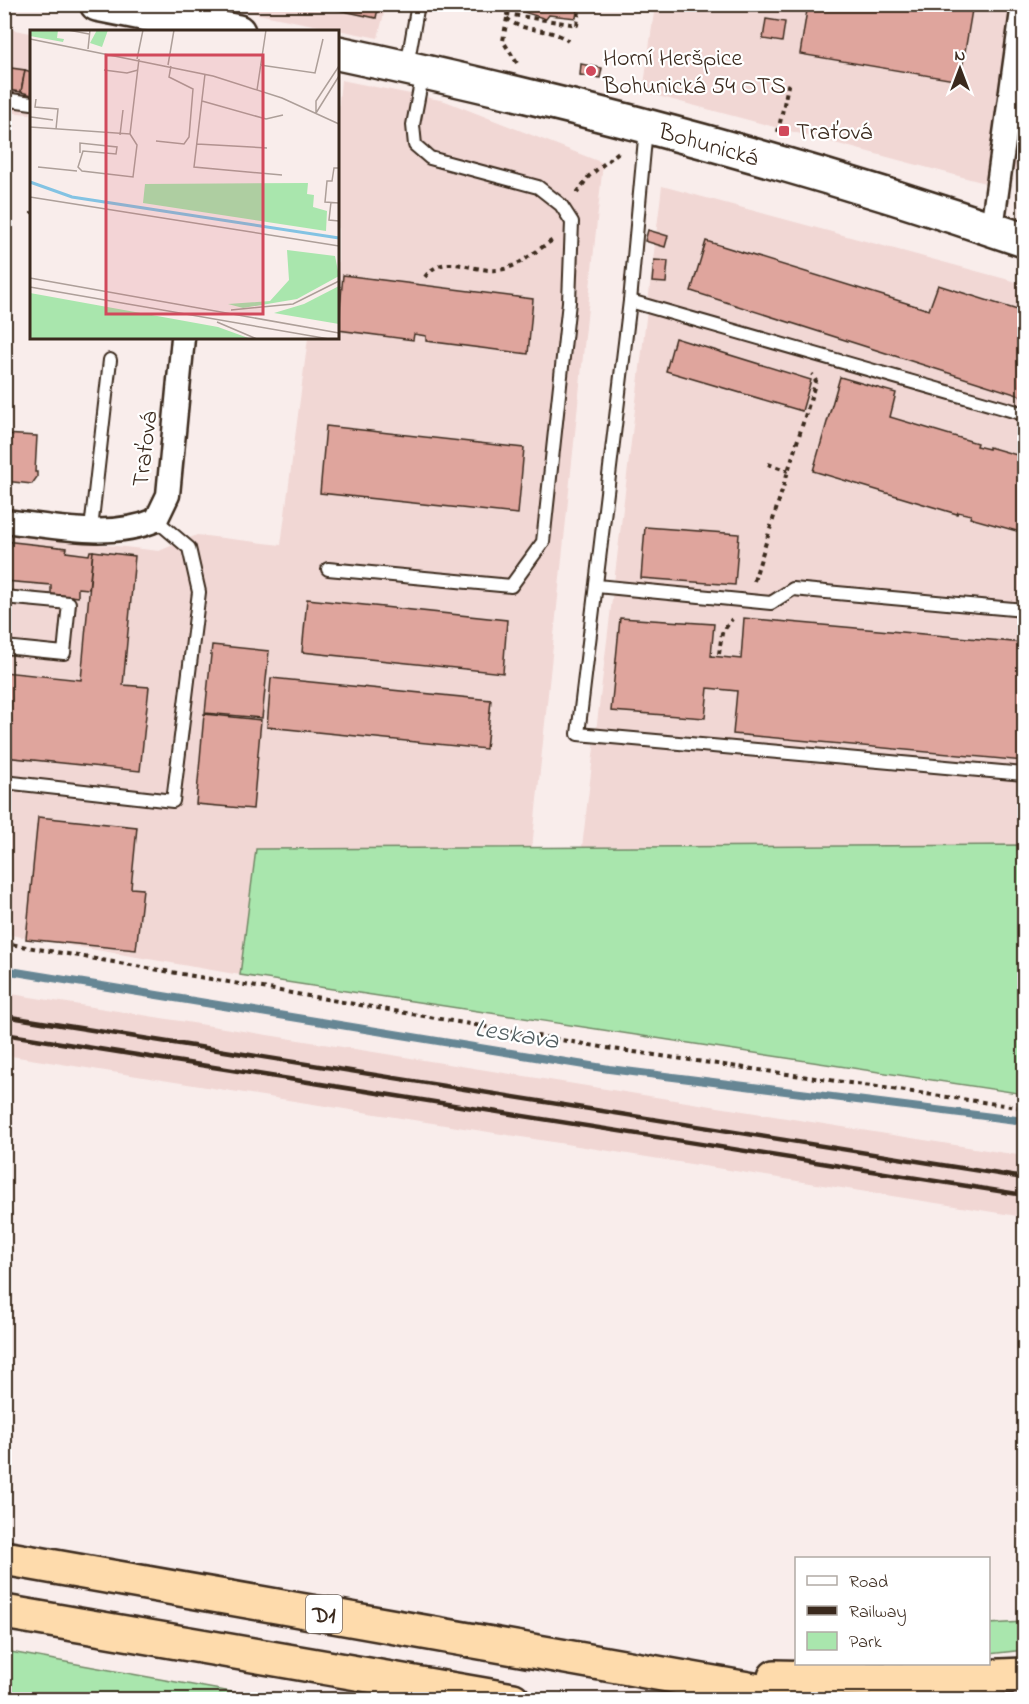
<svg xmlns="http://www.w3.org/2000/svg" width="1029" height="1704" viewBox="0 0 1029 1704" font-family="'Indie Flower',sans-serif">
<rect width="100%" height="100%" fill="#f9edeb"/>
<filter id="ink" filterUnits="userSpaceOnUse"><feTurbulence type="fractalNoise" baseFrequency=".0167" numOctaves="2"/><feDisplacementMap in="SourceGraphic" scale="12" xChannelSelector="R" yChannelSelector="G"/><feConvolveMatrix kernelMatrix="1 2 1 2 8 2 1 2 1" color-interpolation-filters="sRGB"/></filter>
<g filter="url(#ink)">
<g fill="#f1d7d4">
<polygon points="214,5 386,5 378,38"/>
<polygon points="655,5 1013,5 985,183 643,92"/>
<polygon points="1024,19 1024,173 1001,164"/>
<polygon points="4,28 31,33 31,114 5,112"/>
<polygon points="341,80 445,101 603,163 532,848 256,849 240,975 5,934 4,533 159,551 197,535 281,545 308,338 338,338 338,111"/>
<polygon points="662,186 1024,284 1024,845 582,847"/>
<polygon points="5,993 1024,1156 1024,1217 5,1055"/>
</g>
<g fill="#a9e6ad" stroke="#728866" stroke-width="1.5">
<polygon points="1024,845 1024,1094 240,975 256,849"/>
<polygon points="1024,1622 1024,1650 989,1654 989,1624"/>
<polygon points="4,1651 5,1651 270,1699 5,1699"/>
</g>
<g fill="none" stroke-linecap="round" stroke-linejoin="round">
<polyline stroke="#668694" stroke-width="8" points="4,970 609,1069 1024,1121"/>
</g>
<g fill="#dfa59d" stroke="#3b2a1e" stroke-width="1.5">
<polygon points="311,4 379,4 376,18"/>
<polygon points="514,4 578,4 576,18 549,15 546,19 514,9"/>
<polygon points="808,4 973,4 960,81 800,54"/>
<polygon points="766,19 785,22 782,42 763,39"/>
<polygon points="581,64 602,68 600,78 580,75"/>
<polygon points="4,67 11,68 7,90 4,89"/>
<polygon points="11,68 25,70 21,92 7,90"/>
<polygon points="25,70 32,72 32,95 21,92"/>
<polygon points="648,230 668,236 665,247 645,241"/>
<polygon points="706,241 929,310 938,285 1024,312 1024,397 691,291"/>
<polygon points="654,260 668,261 666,283 652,282"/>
<polygon points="343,275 533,299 528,354 426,341 426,336 414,334 413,340 338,330"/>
<polygon points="675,338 811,380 802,411 666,371"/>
<polygon points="840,377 896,393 890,417 977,443 976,446 989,449 989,447 1024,457 1024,533 970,518 971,515 958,512 957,514 813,471"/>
<polygon points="326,426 524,448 518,514 320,493"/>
<polygon points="4,434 37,436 35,472 37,472 37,477 32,484 4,481"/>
<polygon points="645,527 739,534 735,585 641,578"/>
<polygon points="4,541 67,548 66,552 89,555 90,551 93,551 89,589 78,588 78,597 51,594 51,585 4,581"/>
<polygon points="93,551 135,556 123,685 149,687 140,771 4,757 4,672 81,680"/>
<polygon points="307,599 507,620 503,673 302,652"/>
<polygon points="620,618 714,624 711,656 741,659 744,618 1024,643 1024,761 733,734 737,691 708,688 705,718 611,711"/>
<polygon points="212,645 269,651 262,718 205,713"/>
<polygon points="271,678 491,700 486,749 267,727"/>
<polygon points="204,714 261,720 253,809 196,804"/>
<polygon points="38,817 137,827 131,888 143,889 136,950 26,939"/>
</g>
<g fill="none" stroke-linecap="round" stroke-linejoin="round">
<g stroke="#3b2a1e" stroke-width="16">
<g id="lane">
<polyline points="407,66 418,4"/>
<polyline points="4,99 32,103"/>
<polyline points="646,128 630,301 578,734 1024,774"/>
<polyline points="630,301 1024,414"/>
<polyline points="91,529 110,360"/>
<polyline points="328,569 511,586 543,542 569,302 572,222 561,205 538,187 430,158 415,145 413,125 423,72"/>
<polyline points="597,586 771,603 793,589 1024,610"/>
<polyline points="4,597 69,603 64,653 4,647"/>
<polyline points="4,782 173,801 199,592 189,548 156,520"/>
</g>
</g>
<g stroke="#3b2a1e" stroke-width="27">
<g id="street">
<polyline points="992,228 1023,4"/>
<path d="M4,521c49,5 106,19 152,-1l12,-25 15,-157"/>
</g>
</g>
<g stroke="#3b2a1e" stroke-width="38">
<g id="secondary">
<polyline points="97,4 238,32"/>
<path d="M338,53c231,49 462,110 686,187"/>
</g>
</g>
<g stroke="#3b2a1e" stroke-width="38">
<g id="highway">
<polyline points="4,1558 810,1700"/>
<polyline points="4,1612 513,1700"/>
<polyline points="775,1677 907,1680 1024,1675"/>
</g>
</g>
<g stroke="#3b2a1e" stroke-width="4" stroke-dasharray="4.5 4.5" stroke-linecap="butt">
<polyline points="509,4 507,14 577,25 580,4"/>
<path d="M507,18c15,16 44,8 61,23"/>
<polyline points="507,18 503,41 517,63"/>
<polyline points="778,132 789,81"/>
<polyline points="577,193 589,176 620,151"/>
<polyline points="32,212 32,214"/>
<path d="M425,277c21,-28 51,-1 79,-8 17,-4 34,-20 49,-29"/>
<polyline points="768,464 788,471"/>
<polyline points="754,581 816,381 812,374"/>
<polyline points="719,654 722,633 732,619"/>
<polyline points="4,943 613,1049 1024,1108"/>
</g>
<use href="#lane" stroke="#fff" stroke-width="12"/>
<use href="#street" stroke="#fff" stroke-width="22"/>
<use href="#secondary" stroke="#fff" stroke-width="33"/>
<use href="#highway" stroke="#fedbac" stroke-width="33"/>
<g stroke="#3b2a1e" stroke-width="4.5">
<polyline points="4,1016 1024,1178"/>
<polyline points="4,1034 1024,1195"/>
</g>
</g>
</g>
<g fill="#d1495b" stroke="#fff" stroke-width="2">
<circle cx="591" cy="71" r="6"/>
<rect x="778" y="125" width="12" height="12" rx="3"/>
</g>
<g text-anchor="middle" stroke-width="4.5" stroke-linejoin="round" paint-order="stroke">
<rect fill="#fff" stroke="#766a62" stroke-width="1.5" x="306" y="1595" width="36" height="38" rx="4.5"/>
<g font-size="22" font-weight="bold" fill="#3b2a1e">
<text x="324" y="1622">D1</text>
</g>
<g font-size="24" fill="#3b2a1e" stroke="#fff" text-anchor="start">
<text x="603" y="65">Horní Heršpice<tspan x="603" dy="28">Bohunická 54 OTS</tspan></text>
<text x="796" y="139">Traťová</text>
</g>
<g font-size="24" fill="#3b2a1e" stroke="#fff">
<text transform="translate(709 144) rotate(16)" y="8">Bohunická</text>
<text transform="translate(144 449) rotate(-83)" y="8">Traťová</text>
</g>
<g font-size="26" font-style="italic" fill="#546063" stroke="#fff">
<text transform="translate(517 1033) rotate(9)" y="9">Leskava</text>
</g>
</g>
<g transform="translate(30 30)">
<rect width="309" height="309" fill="#f9edeb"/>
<path d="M0,0h28l-1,8 7,1 -1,3 -33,-6zM67,0h11l-6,17 -12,-4zM278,153l-1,11 7,1 -1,12 14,4 -1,20 -183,-28 2,-19zM257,220l48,6 4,20 -42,23 -54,9 -15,-4 42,-3 19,-21zM309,256v38l-65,-11 30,-9zM0,263l188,34 33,12h-221z" fill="#a9e6ad"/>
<path fill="none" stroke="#83c3e3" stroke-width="3" d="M0,152l42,15 267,41"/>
<path fill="none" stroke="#ad9f99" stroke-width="1.5" d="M38,0l21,4M0,9l183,37 69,22 57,26M58,19l2,-19M107,29l6,-29M138,35l6,-35M230,35l55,8 8,-34M74,40l23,3 11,-3M175,44l-11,93 88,8M227,60l9,-60M6,69l-1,8 23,2 -2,20M172,71l64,18 17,-4M286,83v-12l23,-35M286,83l23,-37M1,87l22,3M0,97l100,7 9,-75M90,105l3,-25M126,111l28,3 5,-7 4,-48 -24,-12 2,-11M167,114l70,4M50,123v-10l37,4 -1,7 -33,-3 -5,16 4,4 51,6 4,-32 -7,-11M8,137l39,4M309,138h-5l-2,13h-5l-2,21 14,1M0,167l309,49M301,172l-2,18 10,1M0,248l309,55M0,257l299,52M201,280l62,-6 46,-23M187,292l40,17"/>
<path fill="#d1495b" fill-opacity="0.15" stroke="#d1495b" stroke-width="3" d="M76,25h157v259h-157z"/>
<rect width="309" height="309" fill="none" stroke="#3b2a1e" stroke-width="3"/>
</g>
<rect width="1029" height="1704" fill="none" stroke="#fff" stroke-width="24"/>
<rect x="12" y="12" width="1005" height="1680" fill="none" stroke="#3b2a1e" stroke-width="2" filter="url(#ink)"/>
<rect x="795" y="1557" width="195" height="108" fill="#ffffff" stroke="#b1aaa5" stroke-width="1.5"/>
<rect x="807" y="1576" width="30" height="9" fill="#ffffff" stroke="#b1aaa5" stroke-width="1.5"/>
<text x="849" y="1587" font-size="18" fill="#3b2a1e">Road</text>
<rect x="807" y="1606" width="30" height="9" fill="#3b2a1e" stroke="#b1aaa5" stroke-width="1.5"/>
<text x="849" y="1617" font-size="18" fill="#3b2a1e">Railway</text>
<rect x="807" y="1632" width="30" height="18" fill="#a9e6ad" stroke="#b1aaa5" stroke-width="1.5"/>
<text x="849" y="1647" font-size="18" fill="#3b2a1e">Park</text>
<g transform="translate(960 69)" stroke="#ffffff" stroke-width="4.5" paint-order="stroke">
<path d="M0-4.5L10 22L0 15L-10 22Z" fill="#3b2a1e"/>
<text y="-9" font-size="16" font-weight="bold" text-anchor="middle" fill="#3b2a1e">N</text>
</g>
</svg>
